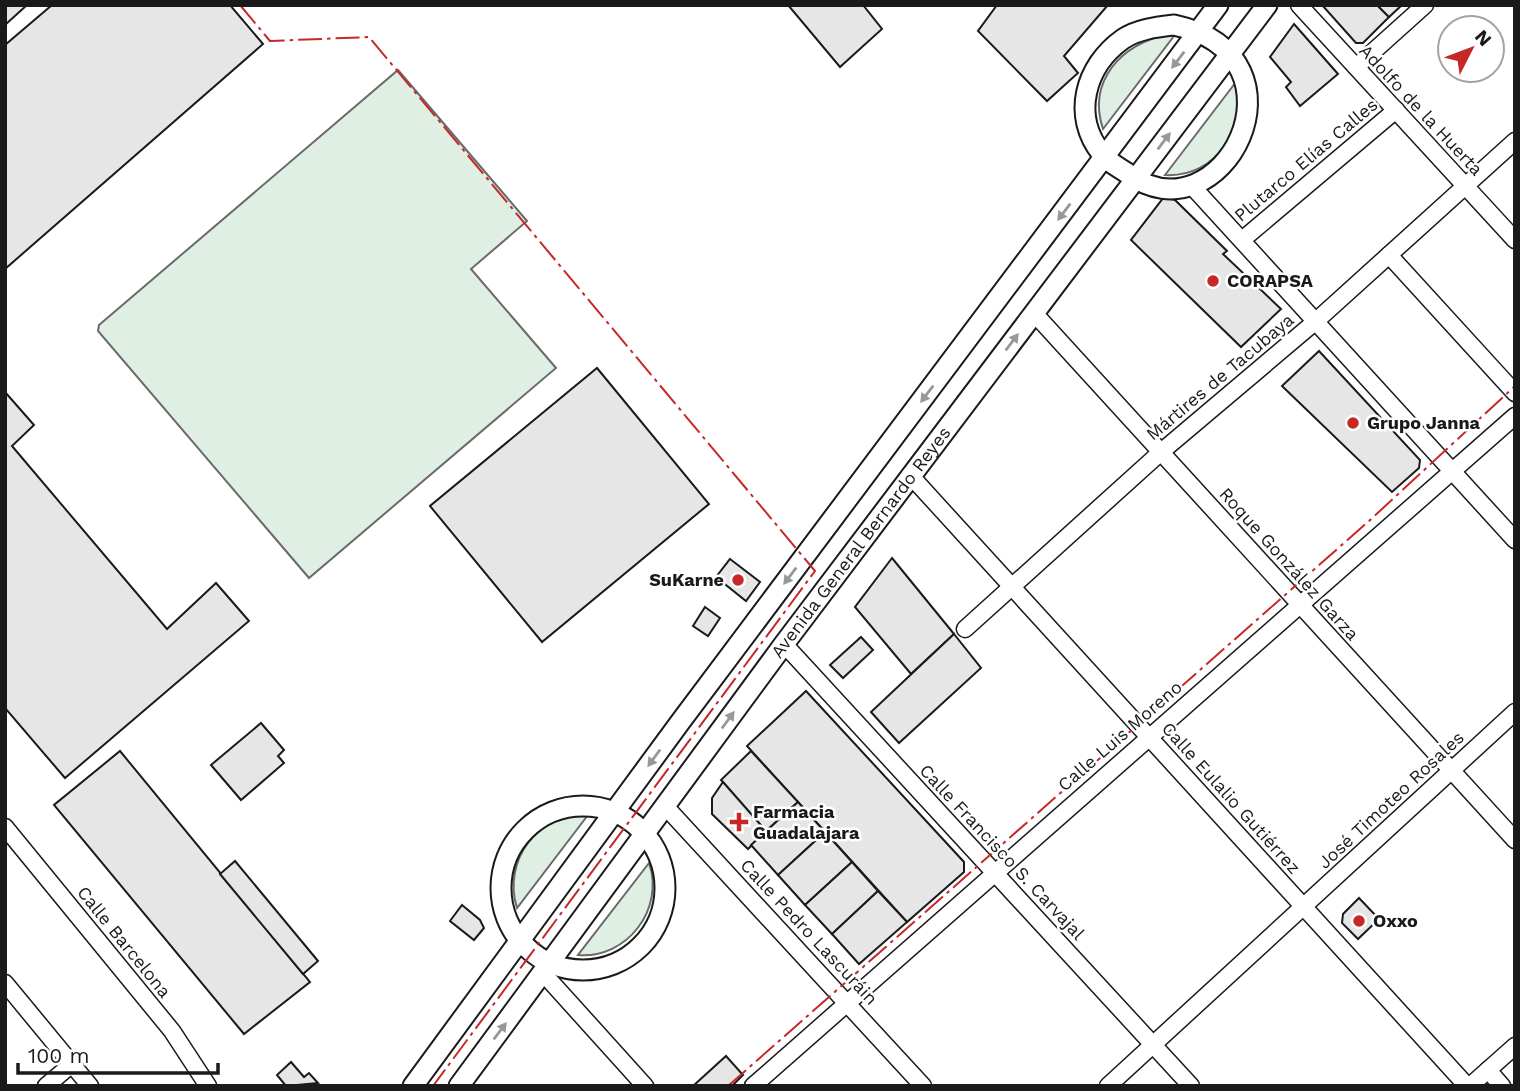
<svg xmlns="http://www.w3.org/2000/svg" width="1520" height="1091" viewBox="0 0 1520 1091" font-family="'Work Sans',sans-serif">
<rect width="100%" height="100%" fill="#fff"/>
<g fill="#e0efe3" stroke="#6a6a6a" stroke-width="2">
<path d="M1167,35l7,1 -71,93c-16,-48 19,-86 64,-94z"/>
<polygon points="398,70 527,221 471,269 556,368 309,578 98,331 99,325"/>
<path d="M1236,82c10,46 -19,96 -71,93z"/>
<path d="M588,815l-71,93c-15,-47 21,-96 71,-93z"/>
<path d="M649,863c16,46 -22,96 -71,92z"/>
</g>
<g fill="#e6e6e6" stroke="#1a1a1a" stroke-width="2">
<polygon points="5,5 27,5 5,25"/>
<polygon points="52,5 230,5 263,44 5,269 5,45"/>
<polygon points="788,5 863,5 882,29 840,67"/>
<polygon points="997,5 1108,5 1064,56 1078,73 1047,101 978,31"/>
<polygon points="1322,5 1377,5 1389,17 1363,43 1356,43"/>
<polygon points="1377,5 1402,5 1389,17"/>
<polygon points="1294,24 1338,74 1300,106 1286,87 1291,82 1270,57"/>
<polygon points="1164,197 1175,200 1227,251 1223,254 1281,309 1241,347 1131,240"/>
<polygon points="1319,351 1420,460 1419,468 1392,492 1282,386"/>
<polygon points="597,368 709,504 542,642 430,506"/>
<polygon points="5,392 34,425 12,446 167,629 216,583 249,621 65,778 5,708"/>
<polygon points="892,558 954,634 911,674 855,607"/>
<polygon points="730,559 760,582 746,601 716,577"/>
<polygon points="705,607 720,618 708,636 693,626"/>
<polygon points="954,634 981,668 899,743 871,712"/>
<polygon points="861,637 873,650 843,678 830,665"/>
<polygon points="806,691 964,862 964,872 907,922 747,746"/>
<polygon points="261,723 284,750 278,756 284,763 241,800 211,765"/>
<polygon points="120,751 310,982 244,1034 54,805"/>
<polygon points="751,751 798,802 766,831 721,780"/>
<polygon points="723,782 766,831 748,849 712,814 712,798"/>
<polygon points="798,802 825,832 778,875 751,845"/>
<polygon points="825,832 852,862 805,905 778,875"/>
<polygon points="235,861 318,961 303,974 220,874"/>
<polygon points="852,862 878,891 832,934 805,905"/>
<polygon points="878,891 907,922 859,964 832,934"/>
<polygon points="1359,898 1379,919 1358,939 1342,923 1343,914"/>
<polygon points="462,905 480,920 484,928 474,940 450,921"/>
<polygon points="726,1056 743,1075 732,1086 693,1086"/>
<polygon points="291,1062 304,1077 309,1073 318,1083 286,1086 277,1075"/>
</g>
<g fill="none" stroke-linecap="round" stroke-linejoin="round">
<g stroke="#1a1a1a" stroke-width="19">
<g id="minor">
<polyline points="1299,5 1515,240"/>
<polyline points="1356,67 1425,5"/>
<polyline points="1191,185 1515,540"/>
<polyline points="1242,240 1396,110"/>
<polyline points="1389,255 1515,393"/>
<polyline points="1034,313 1515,840"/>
<polyline points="910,475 1467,1086"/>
<polyline points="965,629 1161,452 1316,321 1515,141"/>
<polyline points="784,644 1191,1086"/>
<polyline points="665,806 923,1086"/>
<polyline points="5,827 172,1031 208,1086"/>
<polyline points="543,973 645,1086"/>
<polyline points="5,983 90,1086"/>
<polyline points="1488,1070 1502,1086"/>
<polyline points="46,1086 72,1064"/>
<polyline points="753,1086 1515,416"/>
<polyline points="1108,1086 1515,712"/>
<polyline points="1470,1086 1515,1046"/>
</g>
</g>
<g stroke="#1a1a1a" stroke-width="23">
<g id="major">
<path d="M1174,25c144,31 48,219 -47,148 -9,-6 -19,-11 -25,-19 -31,-38 -17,-88 21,-115 15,-10 34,-12 51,-14z"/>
<circle cx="583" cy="888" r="82"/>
<polyline points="413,1086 681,721 1218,5"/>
<path id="s1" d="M459,1086l325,-442 483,-639"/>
</g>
</g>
<use href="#minor" stroke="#fff" stroke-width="16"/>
<use href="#major" stroke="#fff" stroke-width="19"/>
<g stroke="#c62828" stroke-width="2" stroke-dasharray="24 5 3.5 5" stroke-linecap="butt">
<polyline points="240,5 270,41 369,37 815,571 433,1086"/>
<polyline points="728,1086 1369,521 1515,386"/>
</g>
</g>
<defs><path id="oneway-solid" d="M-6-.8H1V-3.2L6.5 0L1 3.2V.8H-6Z" transform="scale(1.75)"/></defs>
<g fill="#989898">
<use href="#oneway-solid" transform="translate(1178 60) rotate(127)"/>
<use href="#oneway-solid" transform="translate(1164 141) rotate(-53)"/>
<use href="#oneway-solid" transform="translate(1064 212) rotate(127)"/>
<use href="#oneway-solid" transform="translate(1012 342) rotate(-53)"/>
<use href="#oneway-solid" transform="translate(927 394) rotate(127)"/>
<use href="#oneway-solid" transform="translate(790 576) rotate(127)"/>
<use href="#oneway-solid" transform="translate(728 720) rotate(-54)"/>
<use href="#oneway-solid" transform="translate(654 758) rotate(126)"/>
<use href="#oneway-solid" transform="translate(500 1031) rotate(-53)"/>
</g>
<g fill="#c62828" stroke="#fff" stroke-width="2.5">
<circle cx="1213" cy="281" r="7"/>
<circle cx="1353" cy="423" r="7"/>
<circle cx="738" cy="580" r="7"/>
<path d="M735.5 811.5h7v7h7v7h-7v7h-7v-7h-7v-7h7z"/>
<circle cx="1359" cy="921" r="7"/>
</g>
<g text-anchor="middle" stroke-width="5" stroke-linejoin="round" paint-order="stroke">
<g font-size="18" fill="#1a1a1a" stroke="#fff">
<text transform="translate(1421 110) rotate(47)" y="6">Adolfo de la Huerta</text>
<text transform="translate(1306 160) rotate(-40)" y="6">Plutarco Elías Calles</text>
<text transform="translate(1220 377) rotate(-40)" y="6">Mártires de Tacubaya</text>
<text dy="6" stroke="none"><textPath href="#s1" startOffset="676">Avenida General Bernardo Reyes</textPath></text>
<text transform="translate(1289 564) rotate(48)" y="6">Roque González Garza</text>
<text transform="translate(1120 736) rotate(-41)" y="6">Calle Luis Moreno</text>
<text transform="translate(1231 798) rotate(48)" y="6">Calle Eulalio Gutiérrez</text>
<text transform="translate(1391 800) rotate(-43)" y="6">José Timoteo Rosales</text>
<text transform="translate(1002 852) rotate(47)" y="6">Calle Francisco S. Carvajal</text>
<text transform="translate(809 932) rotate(47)" y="6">Calle Pedro Lascuráin</text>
<text transform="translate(124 942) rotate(51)" y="6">Calle Barcelona</text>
</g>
<g font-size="18" font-weight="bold" fill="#1a1a1a" stroke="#fff" text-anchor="start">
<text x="1227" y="287">CORAPSA</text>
<text x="1367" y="429">Grupo Janna</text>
<text x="724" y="586" text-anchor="end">SuKarne</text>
<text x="753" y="818">Farmacia<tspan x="753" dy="21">Guadalajara</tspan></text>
<text x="1373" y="927">Oxxo</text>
</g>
</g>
<rect width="1520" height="1091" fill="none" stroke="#1a1a1a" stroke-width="14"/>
<g transform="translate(1471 49) rotate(48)"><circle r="33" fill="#ffffff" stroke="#a3a3a3" stroke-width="2"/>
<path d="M0-5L12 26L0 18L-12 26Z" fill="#c62828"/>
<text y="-10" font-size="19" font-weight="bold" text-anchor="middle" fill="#1a1a1a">N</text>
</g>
<path d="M18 1063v10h200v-10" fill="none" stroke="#1a1a1a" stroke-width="3.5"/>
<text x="28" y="1063" font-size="21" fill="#1a1a1a" stroke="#ffffff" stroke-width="5" paint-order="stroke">100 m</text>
</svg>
